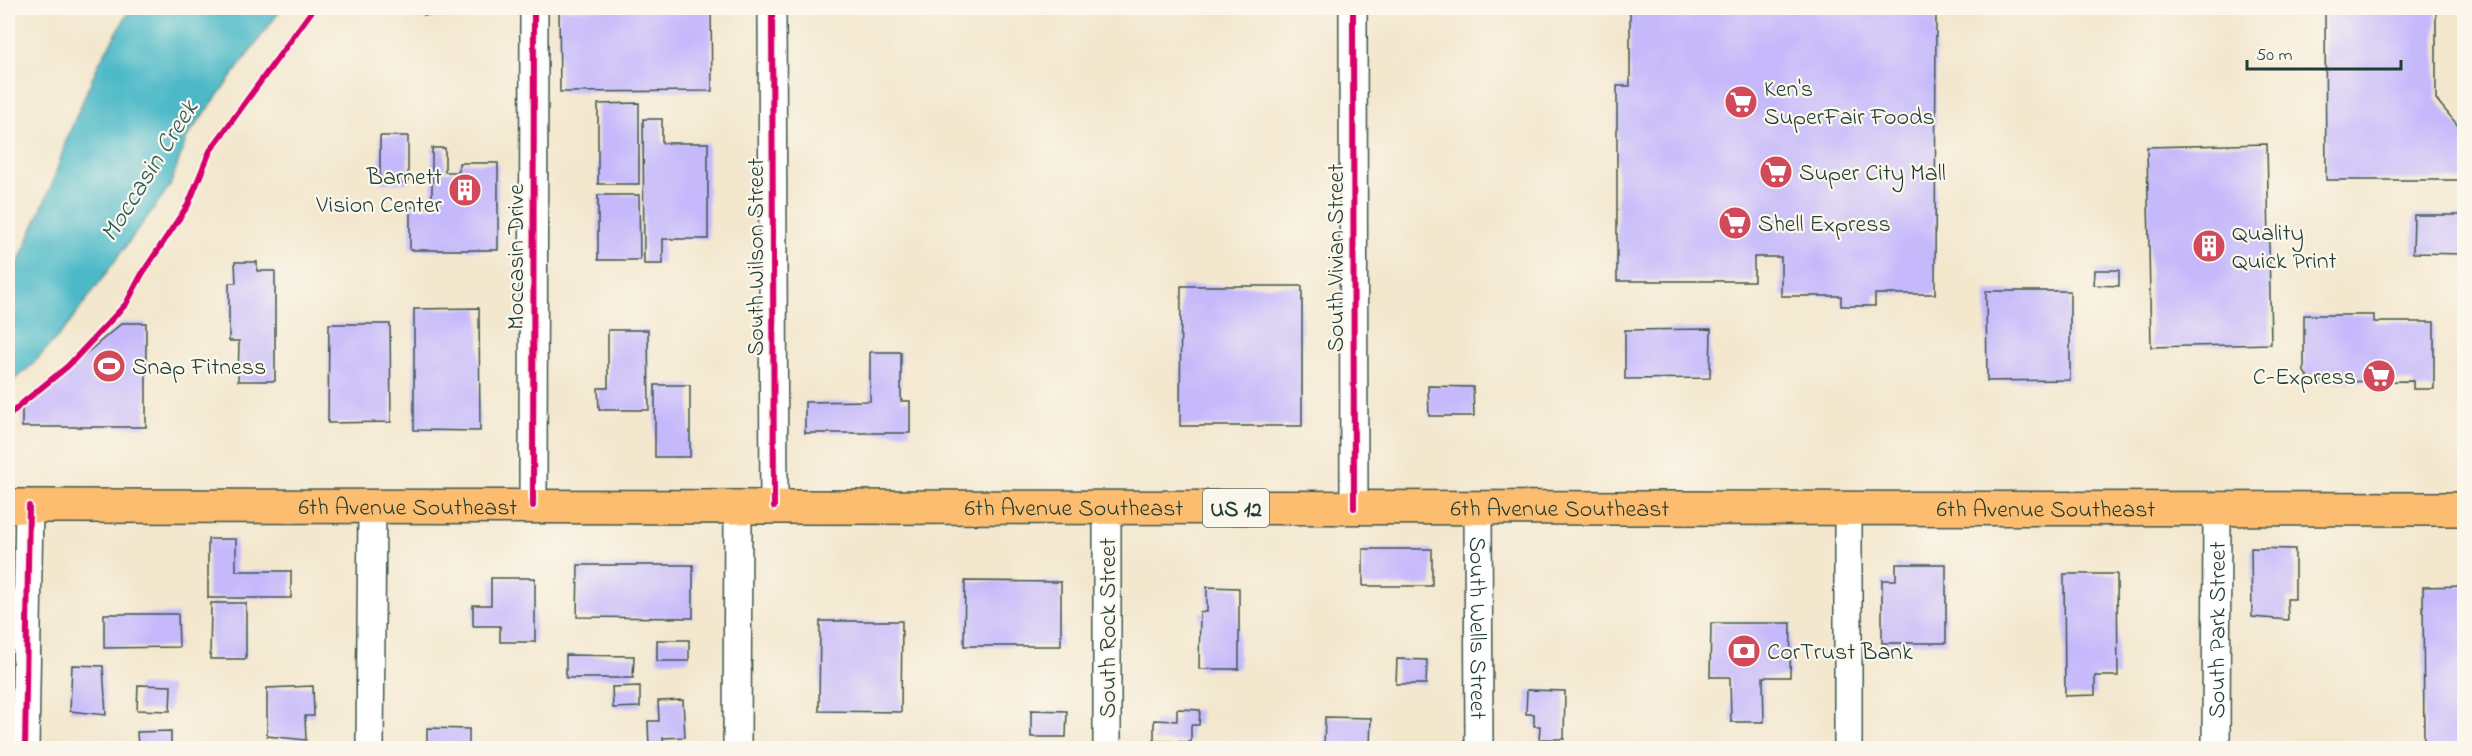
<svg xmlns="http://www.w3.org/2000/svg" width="2472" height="756" viewBox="0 0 2472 756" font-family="'Indie Flower',sans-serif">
<rect width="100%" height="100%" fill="#fbf7ec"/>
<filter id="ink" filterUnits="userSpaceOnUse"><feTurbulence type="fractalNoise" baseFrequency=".0167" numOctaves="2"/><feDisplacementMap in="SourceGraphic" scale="12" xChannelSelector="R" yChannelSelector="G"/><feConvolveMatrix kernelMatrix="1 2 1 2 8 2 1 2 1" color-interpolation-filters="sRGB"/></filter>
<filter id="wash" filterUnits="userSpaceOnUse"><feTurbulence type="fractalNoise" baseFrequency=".008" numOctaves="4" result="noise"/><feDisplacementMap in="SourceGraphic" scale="24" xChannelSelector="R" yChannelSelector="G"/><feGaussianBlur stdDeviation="1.35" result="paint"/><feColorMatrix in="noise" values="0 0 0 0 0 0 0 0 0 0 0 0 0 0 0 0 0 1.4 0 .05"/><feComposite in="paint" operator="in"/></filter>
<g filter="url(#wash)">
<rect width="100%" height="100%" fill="#f3e7ce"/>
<polygon fill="#4db9c8" stroke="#367b7e" stroke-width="1.5" points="131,8 282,8 187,137 170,186 68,325 32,365 8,385 8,286 53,182 66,141 98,65"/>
<g id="blocks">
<g fill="#c5b8fb">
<rect x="424" y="8" width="38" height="7"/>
<polygon points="711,8 712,91 560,92 559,9"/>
<polygon points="1630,8 1936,8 1935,294 1875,294 1875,306 1841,306 1841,296 1781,296 1781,257 1754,257 1754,281 1617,281 1617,86 1630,86"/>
<polygon points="2325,8 2436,8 2436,99 2464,133 2464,180 2326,180"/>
<polygon points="639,103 639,184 598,184 598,104"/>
<polygon points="643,119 662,119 662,143 708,143 708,239 663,239 663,264 644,264"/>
<rect x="380" y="136" width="28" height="47"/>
<polygon points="2267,144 2271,344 2151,347 2147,147"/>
<polygon points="432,148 445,148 445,172 459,172 459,163 498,163 498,250 410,250 410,207 432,207"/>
<polygon points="598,195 639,195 640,260 598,260"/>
<polygon points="2414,215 2464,215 2464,254 2413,253"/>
<polygon points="235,262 257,262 257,271 275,271 275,381 238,381 239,341 229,341 229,283 236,283"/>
<polygon points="2095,270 2119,270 2119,286 2094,285"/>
<polygon points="1181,286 1302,286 1302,426 1180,426"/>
<polygon points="1986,291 2070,291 2070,380 1987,381"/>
<polygon points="479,308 480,431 414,430 414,309"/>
<polygon points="2304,315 2374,315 2374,322 2434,322 2434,389 2413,389 2413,381 2312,382 2304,372"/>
<polygon points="122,323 146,323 146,427 22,427 22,408"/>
<polygon points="329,324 390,324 391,422 328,423"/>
<polygon points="1711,329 1710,378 1625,379 1625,330"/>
<polygon points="608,330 648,330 649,410 599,410 598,388 608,388"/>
<polygon points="870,352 901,352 901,401 910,401 910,433 805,433 805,402 870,401"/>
<rect x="655" y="385" width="35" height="72"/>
<polygon points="1428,386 1473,387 1474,416 1429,416"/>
<polygon points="208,539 236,539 236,571 291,571 291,598 208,598"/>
<polygon points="2251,548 2295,549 2295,599 2287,599 2288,620 2252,617"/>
<rect x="1363" y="549" width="69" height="37"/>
<polygon points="1896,564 1946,564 1946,643 1882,643 1882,580 1896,580"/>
<polygon points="578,565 693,565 693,618 577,617"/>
<polygon points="2064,574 2117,574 2118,676 2095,676 2095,695 2065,696"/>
<polygon points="491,578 535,578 535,642 500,642 500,626 473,626 473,605 491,605"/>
<polygon points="965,581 1061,582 1061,646 964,646"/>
<polygon points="2464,586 2464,748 2424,748 2423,587"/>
<polygon points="1207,587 1239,588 1239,669 1199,669 1200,612 1207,612"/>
<polygon points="211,603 246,603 246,659 210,659"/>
<polygon points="104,614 178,614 179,647 104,648"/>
<polygon points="820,621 902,621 901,712 819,711"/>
<polygon points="1711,623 1791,623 1790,677 1763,677 1764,722 1731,722 1730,677 1710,677"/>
<rect x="657" y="640" width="32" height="21"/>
<polygon points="566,655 634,656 633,678 566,678"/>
<polygon points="1397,659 1427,660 1426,684 1396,684"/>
<polygon points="72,665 103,666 106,715 70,711"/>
<polygon points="138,685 171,686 170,711 137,710"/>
<polygon points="313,686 314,716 305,716 306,740 267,736 267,688"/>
<polygon points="640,686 640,707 613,708 612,687"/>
<polygon points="1527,690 1565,691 1564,739 1539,739 1540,726 1534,726 1534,714 1526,714"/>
<polygon points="683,700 685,737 663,738 663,748 649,748 648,721 659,721 658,701"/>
<polygon points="1177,709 1200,710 1199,725 1191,725 1191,742 1154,741 1154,720 1177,721"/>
<polygon points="1031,710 1067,711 1066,737 1031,737"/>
<polygon points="1325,717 1371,718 1370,748 1324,748"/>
<polygon points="427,728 469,729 469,748 427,748"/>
<polygon points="171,731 171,748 138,748 137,732"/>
<polygon points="1250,744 1251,748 1208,748 1208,746"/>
</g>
</g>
</g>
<g filter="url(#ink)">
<use href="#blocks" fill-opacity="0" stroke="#3f564b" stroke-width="1.5"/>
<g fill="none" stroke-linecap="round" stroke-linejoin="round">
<g stroke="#3f564b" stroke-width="30">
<g id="minor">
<polyline points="772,8 774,507"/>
<polyline points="1353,8 1354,508"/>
<polyline points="533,506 534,8"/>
<path id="s1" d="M1478,508l1,240"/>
<polyline points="25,748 29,506"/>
<polyline points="370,748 372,507"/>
<polyline points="737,748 738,507"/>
<polyline points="1107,748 1107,507"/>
<polyline points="1848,748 1848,508"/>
<path id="s2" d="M2216,748l1,-239"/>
</g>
</g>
<g stroke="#3f564b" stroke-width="36">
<g id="highway">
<path id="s3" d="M8,506l2456,3"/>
</g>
</g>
<use href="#minor" stroke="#fff" stroke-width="27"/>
<use href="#highway" stroke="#fcbd6f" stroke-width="33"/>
<g stroke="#fbf7ec" stroke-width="10">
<g id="cycleway">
<polyline points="772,8 774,507"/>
<polyline points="1353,8 1354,508"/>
<polyline points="8,423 9,416 20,405 68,366 126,304 142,274 188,205 210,151 314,8"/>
<polyline points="533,506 534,8"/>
<polyline points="25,748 29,506"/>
</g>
</g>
<use href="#cycleway" stroke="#d6006c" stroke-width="6"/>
</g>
</g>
<defs>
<g id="supermarket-disc" transform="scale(1.725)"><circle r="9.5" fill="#d1495b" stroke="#fbf7ec"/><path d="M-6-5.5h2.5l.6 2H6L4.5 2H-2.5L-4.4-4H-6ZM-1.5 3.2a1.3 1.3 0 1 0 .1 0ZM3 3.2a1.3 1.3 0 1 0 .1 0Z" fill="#fff"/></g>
<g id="building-disc" transform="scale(1.725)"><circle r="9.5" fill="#d1495b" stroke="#fbf7ec"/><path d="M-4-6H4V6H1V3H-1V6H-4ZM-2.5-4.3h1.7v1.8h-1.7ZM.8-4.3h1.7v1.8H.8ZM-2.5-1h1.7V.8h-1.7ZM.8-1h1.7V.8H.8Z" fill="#fff"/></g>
<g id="stadium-disc" transform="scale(1.725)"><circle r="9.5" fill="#d1495b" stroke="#fbf7ec"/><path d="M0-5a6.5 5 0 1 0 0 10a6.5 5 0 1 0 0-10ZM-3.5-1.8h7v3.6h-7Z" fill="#fff"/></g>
<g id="bank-disc" transform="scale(1.725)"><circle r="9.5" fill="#d1495b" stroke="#fbf7ec"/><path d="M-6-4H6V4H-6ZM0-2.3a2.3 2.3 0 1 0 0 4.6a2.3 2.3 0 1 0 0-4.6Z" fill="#fff"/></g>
</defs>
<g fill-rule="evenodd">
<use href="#supermarket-disc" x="1741" y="102"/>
<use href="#supermarket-disc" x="1776" y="172"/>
<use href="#building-disc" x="465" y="190"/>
<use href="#supermarket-disc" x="1735" y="223"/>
<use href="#building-disc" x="2209" y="246"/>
<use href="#stadium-disc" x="109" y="366"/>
<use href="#supermarket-disc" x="2379" y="376"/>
<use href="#bank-disc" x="1744" y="651"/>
</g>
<g text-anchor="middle" stroke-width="4.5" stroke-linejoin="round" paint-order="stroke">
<rect fill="#fbf7ec" stroke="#61756b" stroke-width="1.5" x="1203" y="489" width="66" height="38" rx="4.5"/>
<g font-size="22" font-weight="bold" fill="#1f3d34">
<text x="1236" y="516">US 12</text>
</g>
<g font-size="24" fill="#1f3d34" stroke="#fbf7ec" text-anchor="start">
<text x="1764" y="96">Ken's<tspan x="1764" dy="28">SuperFair Foods</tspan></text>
<text x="1799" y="180">Super City Mall</text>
<text x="442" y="184" text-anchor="end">Barnett<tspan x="442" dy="28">Vision Center</tspan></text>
<text x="1758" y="231">Shell Express</text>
<text x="2232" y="240">Quality<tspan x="2232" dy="28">Quick Print</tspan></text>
<text x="132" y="374">Snap Fitness</text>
<text x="2356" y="384" text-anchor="end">C-Express</text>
<text x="1767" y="659">CorTrust Bank</text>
</g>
<g font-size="24" fill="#1f3d34" stroke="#fbf7ec">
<text transform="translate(515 257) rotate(-90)" y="8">Moccasin Drive</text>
<text transform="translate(755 257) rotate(-90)" y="8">South Wilson Street</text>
<text transform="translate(1335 258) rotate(-90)" y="8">South Vivian Street</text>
<text dy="8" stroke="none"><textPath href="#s3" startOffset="400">6th Avenue Southeast</textPath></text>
<text dy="8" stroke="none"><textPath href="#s3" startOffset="1066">6th Avenue Southeast</textPath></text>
<text dy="8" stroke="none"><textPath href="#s3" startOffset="1552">6th Avenue Southeast</textPath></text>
<text dy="8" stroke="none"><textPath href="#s3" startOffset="2038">6th Avenue Southeast</textPath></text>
<text transform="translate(1107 628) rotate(-90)" y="8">South Rock Street</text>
<text dy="8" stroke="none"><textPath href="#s1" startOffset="120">South Wells Street</textPath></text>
<text dy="8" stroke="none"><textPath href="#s2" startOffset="118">South Park Street</textPath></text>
</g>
<g font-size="26" font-style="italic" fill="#2a5c59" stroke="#fbf7ec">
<text transform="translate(148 170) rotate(-58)" y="9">Moccasin Creek</text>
</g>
</g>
<rect width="2472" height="756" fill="none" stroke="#fbf7ec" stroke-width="30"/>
<path d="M2247 60v9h154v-9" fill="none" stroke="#1f3d34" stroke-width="3"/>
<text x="2256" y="60" font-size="18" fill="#1f3d34" stroke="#fbf7ec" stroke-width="4.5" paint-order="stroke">50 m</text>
</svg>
